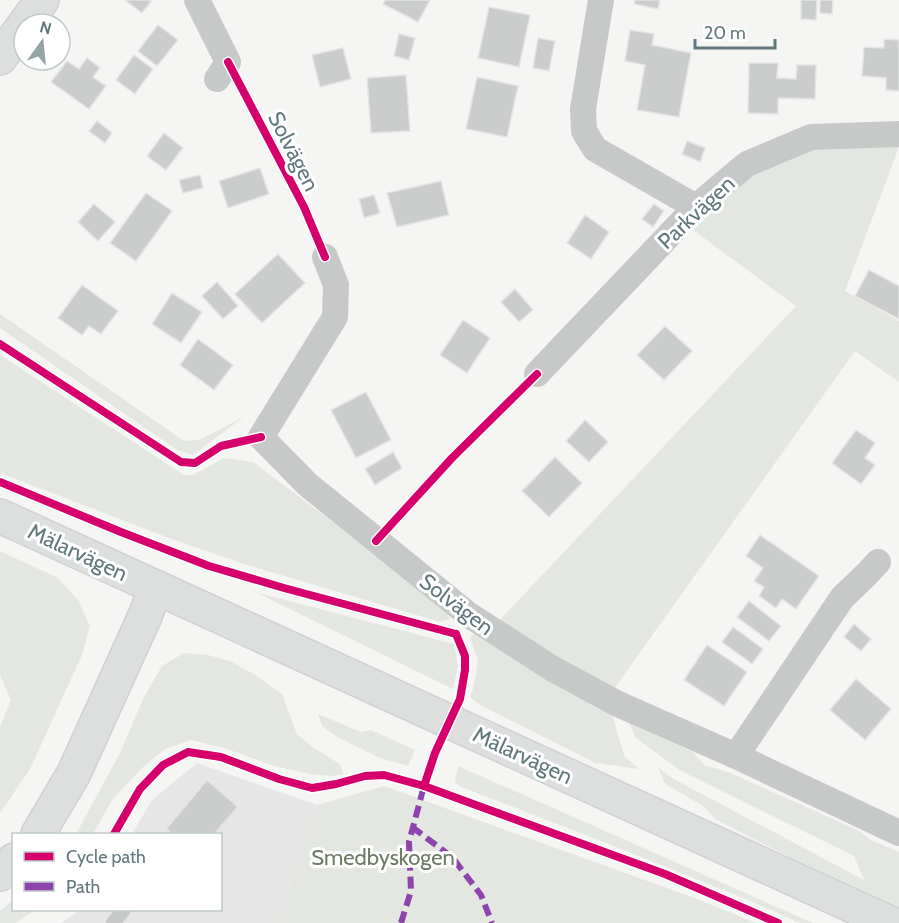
<svg xmlns="http://www.w3.org/2000/svg" width="899" height="923" viewBox="0 0 899 923" font-family="Cabin,sans-serif">
<rect width="100%" height="100%" fill="#f5f5f4"/>
<polygon fill="#e5e6e5" points="197,763 317,805 276,923 61,923 80,910 220,910 220,834 132,834 152,800"/>
<g fill="#e4e7e1">
<polygon points="899,144 899,147 845,291 899,321 899,382 855,351 613,690 497,623 796,306 693,230 748,177 815,147"/>
<polygon points="0,314 184,441 199,440 245,416 193,455 177,450 0,328"/>
<polygon points="0,355 184,475 193,475 224,458 253,462 430,595 447,610 450,619 440,622 244,564 169,538 0,473"/>
<polygon points="0,551 58,578 78,600 90,626 82,655 30,769 0,813 0,727 11,700 0,675"/>
<polygon points="255,592 454,644 458,666 453,689"/>
<polygon points="480,630 611,709 618,736 625,757 639,769 595,763 480,705 470,697 474,686 478,660 470,637"/>
<polygon points="184,653 208,655 230,661 255,675 282,694 297,734 314,748 340,764 343,774 332,776 310,774 274,766 221,747 191,740 165,749 142,768 112,800 93,834 76,834 119,755 144,697 162,666"/>
<polygon points="318,714 361,732 371,730 415,750 408,766 380,758 339,738 322,726"/>
<polygon points="629,723 693,752 704,765 728,772 822,814 859,831 871,840 899,852 899,911 857,892 715,819 703,806 665,784 658,767 672,778 864,880 854,856 681,771 636,738"/>
<polygon points="458,766 813,923 800,923 748,900 624,850 459,786 455,782"/>
<polygon points="384,786 692,897 756,923 276,923 317,805"/>
<polygon points="13,900 14,910 36,910 15,923 0,923 0,911"/>
</g>
<g fill="#cbcdcd" stroke="#e4e4e4" stroke-width="1.5">
<polygon points="125,0 152,0 142,13"/>
<polygon points="385,0 430,0 418,22 383,4"/>
<polygon points="635,0 660,0 658,9 634,4"/>
<polygon points="801,0 817,0 816,20 801,19"/>
<polygon points="820,0 833,0 832,14 820,13"/>
<polygon points="489,7 530,15 519,67 478,58"/>
<polygon points="158,25 178,40 157,66 138,51"/>
<polygon points="630,30 654,34 652,45 691,53 679,117 637,110 645,65 625,61"/>
<polygon points="399,34 415,38 409,60 394,56"/>
<polygon points="538,38 555,41 549,71 533,68"/>
<polygon points="884,39 899,40 899,91 886,90 886,78 862,76 864,47 884,48"/>
<polygon points="343,48 351,79 320,87 312,55"/>
<polygon points="134,55 153,69 135,94 116,80"/>
<polygon points="87,58 100,68 93,77 106,86 89,109 51,82 67,61 79,69"/>
<polygon points="749,63 778,63 777,78 796,79 797,65 816,65 815,99 778,98 778,114 748,113"/>
<polygon points="406,75 410,131 371,133 367,78"/>
<polygon points="477,77 518,86 507,137 466,129"/>
<polygon points="97,121 112,133 105,143 89,131"/>
<polygon points="164,133 183,148 166,170 147,156"/>
<polygon points="687,141 705,148 700,162 682,154"/>
<polygon points="260,168 269,194 228,208 219,181"/>
<polygon points="200,175 203,188 183,193 179,180"/>
<polygon points="441,181 449,215 397,227 387,193"/>
<polygon points="146,193 172,211 136,261 110,243"/>
<polygon points="374,195 380,213 364,218 359,199"/>
<polygon points="94,204 115,222 98,241 78,222"/>
<polygon points="654,204 664,211 653,227 642,219"/>
<polygon points="585,215 609,232 591,259 567,243"/>
<polygon points="278,254 305,283 262,323 235,294"/>
<polygon points="869,270 899,286 899,319 855,296"/>
<polygon points="217,282 238,306 223,319 202,296"/>
<polygon points="82,285 118,311 101,334 89,326 82,335 58,318"/>
<polygon points="515,289 533,310 519,322 501,302"/>
<polygon points="172,293 202,312 181,343 152,324"/>
<polygon points="463,320 490,338 467,373 440,355"/>
<polygon points="665,326 692,351 664,380 637,355"/>
<polygon points="198,339 233,365 214,390 180,365"/>
<polygon points="366,392 391,440 356,458 331,410"/>
<polygon points="585,420 608,442 589,462 566,441"/>
<polygon points="856,430 875,443 865,458 875,465 861,484 832,463"/>
<polygon points="393,452 402,468 375,485 365,469"/>
<polygon points="555,457 582,483 549,517 522,491"/>
<polygon points="760,535 819,576 796,609 782,599 776,608 759,596 764,587 754,581 763,568 746,556"/>
<polygon points="749,601 781,626 769,641 737,617"/>
<polygon points="854,624 871,639 861,651 844,637"/>
<polygon points="733,627 763,649 752,664 722,642"/>
<polygon points="707,645 747,672 724,706 684,680"/>
<polygon points="856,679 891,709 865,740 830,710"/>
<polygon points="207,780 238,807 214,834 173,834 166,829"/>
</g>
<g fill="none" stroke-linecap="round" stroke-linejoin="round">
<g stroke="#d0d2d2" stroke-width="36">
<g id="secondary">
<polyline points="25,24 42,0"/>
<polyline points="0,58 24,25"/>
<polyline points="0,516 890,923"/>
<polyline points="38,834 74,773 145,616 156,587"/>
<polyline points="0,874 14,860"/>
</g>
</g>
<polyline stroke="#c7c9c9" stroke-width="14" points="113,923 124,910"/>
<g stroke="#c7c9c9" stroke-width="26">
<polyline points="197,0 228,62 217,79"/>
<polyline points="601,0 583,109 584,131 595,149 696,207"/>
<polyline points="325,257 336,285 335,317 261,437 307,484 469,615 553,669 618,704 736,756 899,833"/>
<polyline points="537,374 696,207 747,164 811,137 899,134"/>
<polyline points="736,756 842,598 867,574 878,562"/>
</g>
<use href="#secondary" stroke="#dddede" stroke-width="33"/>
<g stroke="#8e44ad" stroke-width="6" stroke-dasharray="12 6" stroke-linecap="butt">
<polyline points="412,827 452,857 481,895 492,923"/>
<polyline points="401,923 411,891 409,842 424,786"/>
</g>
<g stroke="#fff" stroke-width="11">
<g id="cycleway">
<polyline points="228,62 304,207 325,257"/>
<polyline points="0,344 181,462 195,463 221,446 261,437"/>
<polyline points="0,482 121,532 209,566 284,588 456,634"/>
<polyline points="376,541 452,458 537,374"/>
<polyline points="424,786 435,753 460,699 465,670 465,656 456,634"/>
<polyline points="114,834 140,789 163,765 188,752 221,757 279,779 312,788 336,784 365,776 384,775 424,786 665,874 778,923"/>
</g>
</g>
<use href="#cycleway" stroke="#d6006c" stroke-width="8"/>
</g>
<g text-anchor="middle" stroke-width="6" stroke-linejoin="round" paint-order="stroke">
<g font-size="22" fill="#62787c" stroke="#fff">
<text transform="translate(294 151) rotate(63)" y="8">Solvägen</text>
<text transform="translate(696 212) rotate(-43)" y="8">Parkvägen</text>
<text transform="translate(78 552) rotate(25)" y="8">Mälarvägen</text>
<text transform="translate(457 604) rotate(37)" y="8">Solvägen</text>
<text transform="translate(523 755) rotate(25)" y="8">Mälarvägen</text>
</g>
<g font-size="22" fill="#6f7a65" stroke="#fff">
<text x="383" y="865">Smedbyskogen</text>
</g>
</g>
<rect x="12" y="833" width="210" height="78" fill="#ffffff" stroke="#c0c9cb" stroke-width="1.5"/>
<rect x="24" y="852" width="30" height="9" fill="#d6006c" stroke="#c0c9cb" stroke-width="1.5"/>
<text x="66" y="863" font-size="18" fill="#62787c">Cycle path</text>
<rect x="24" y="882" width="30" height="9" fill="#8e44ad" stroke="#c0c9cb" stroke-width="1.5"/>
<text x="66" y="893" font-size="18" fill="#62787c">Path</text>
<g transform="translate(42 42) rotate(15)"><circle r="28" fill="#ffffff" stroke="#c0c9cb" stroke-width="1.5"/>
<path d="M0-4.5L10 22L0 15L-10 22Z" fill="#95a4a6"/>
<text y="-9" font-size="16" font-weight="bold" text-anchor="middle" fill="#62787c">N</text>
</g>
<path d="M695 39v9h80v-9" fill="none" stroke="#62787c" stroke-width="3"/>
<text x="704" y="39" font-size="18" fill="#62787c" stroke="#ffffff" stroke-width="4.5" paint-order="stroke">20 m</text>
</svg>
